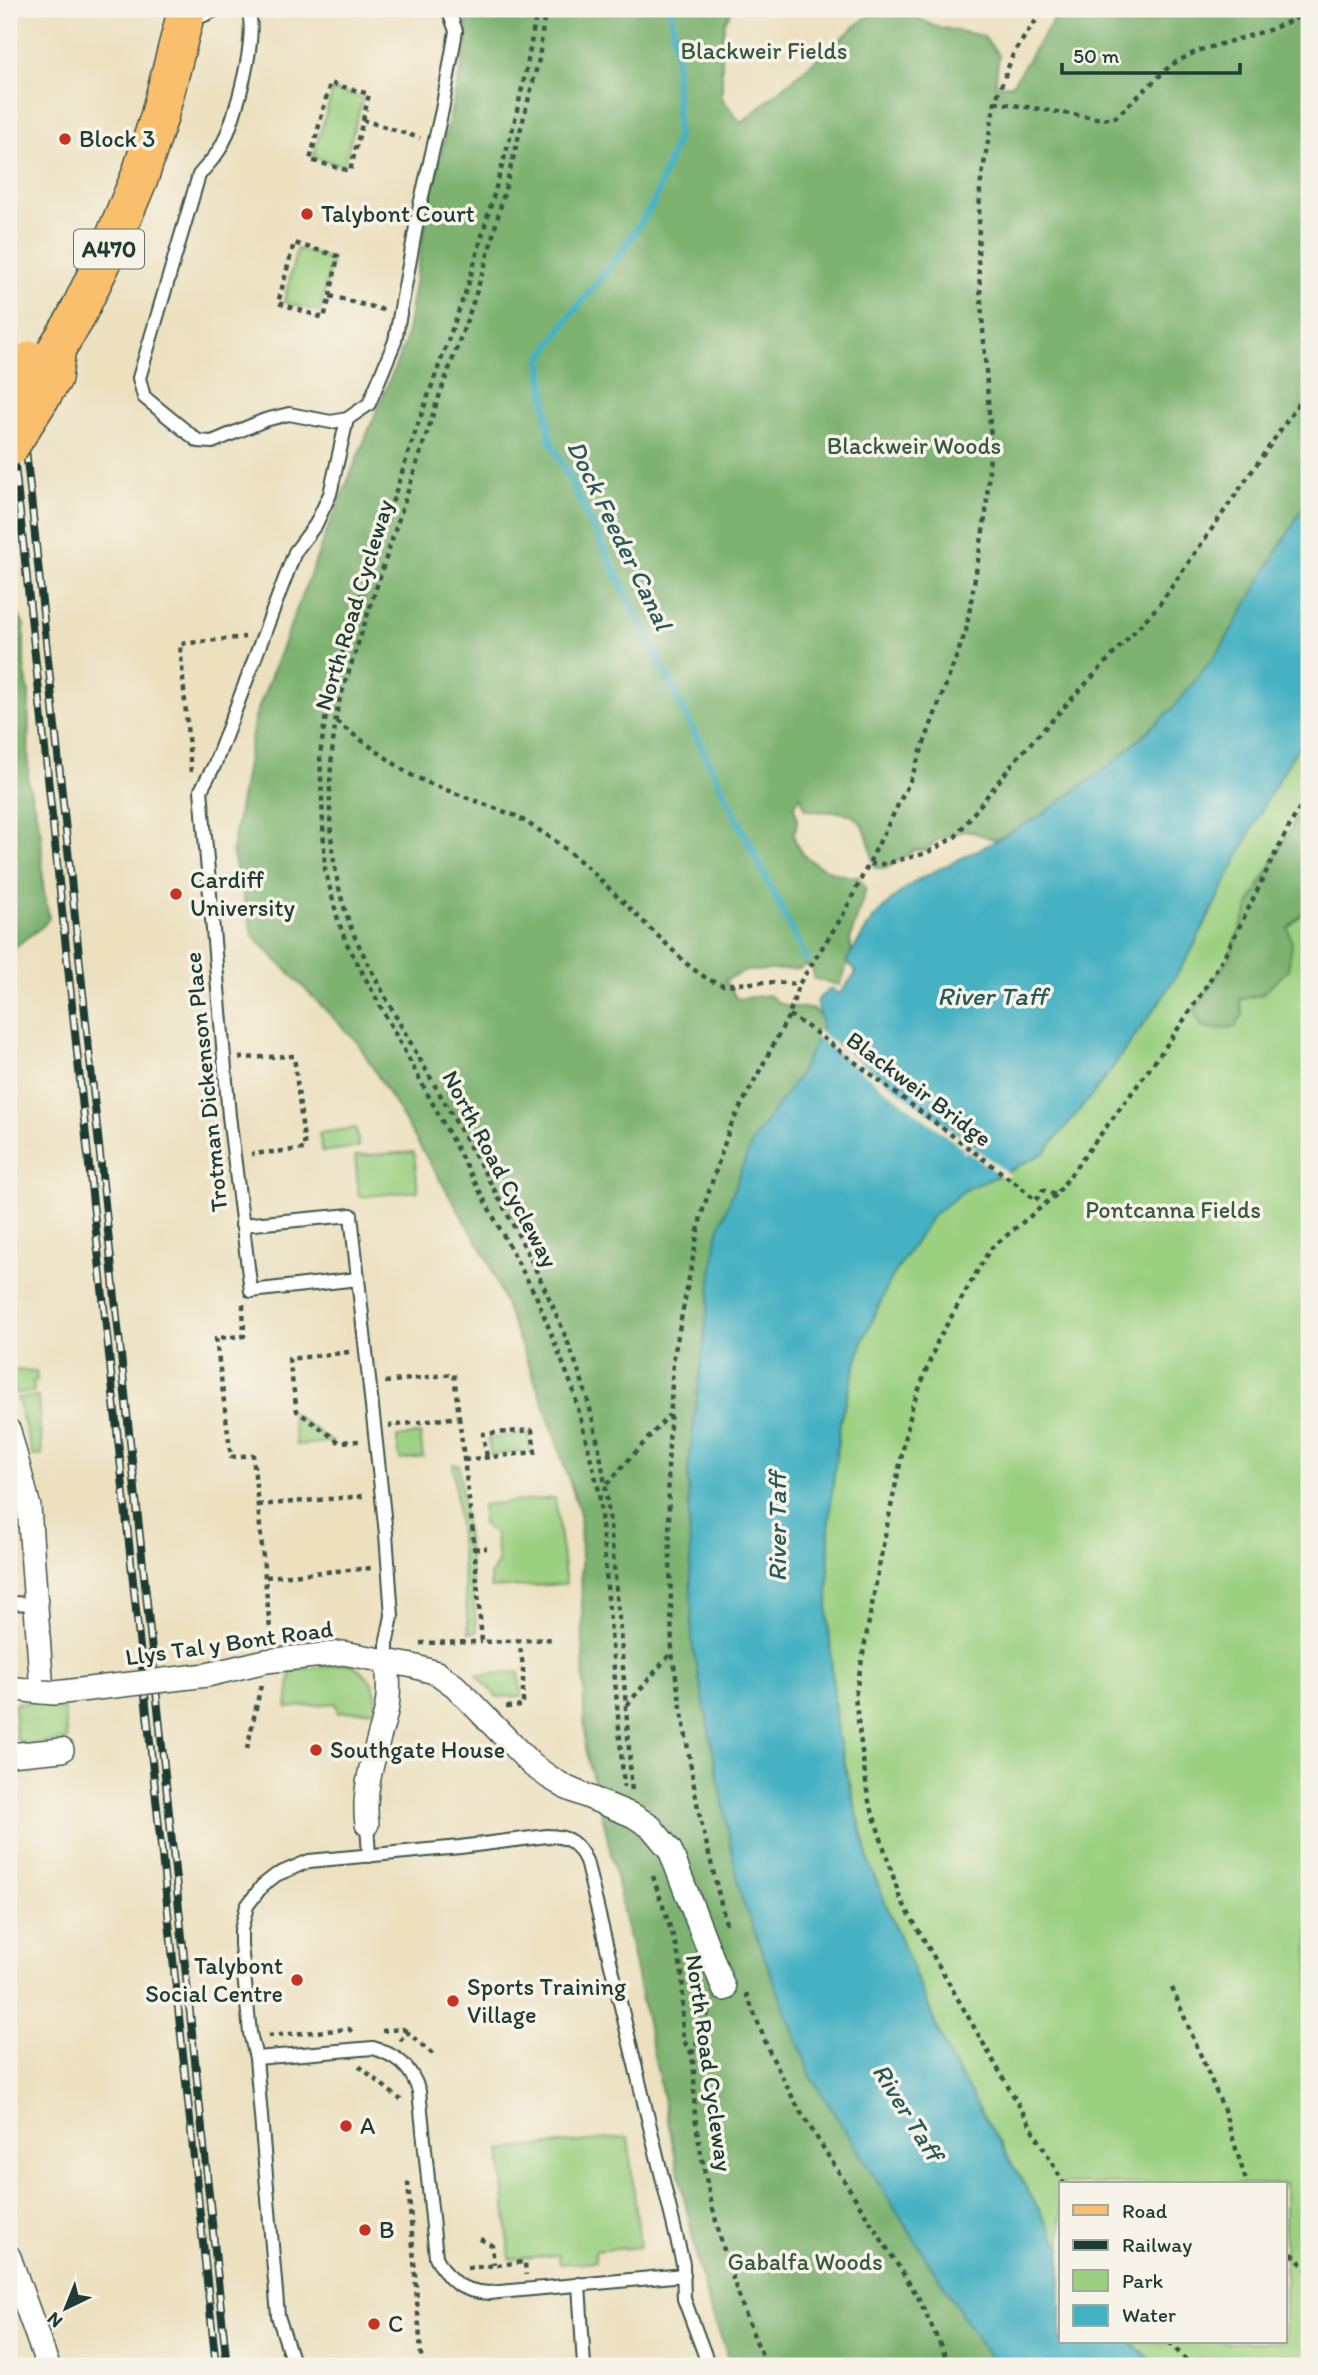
<svg xmlns="http://www.w3.org/2000/svg" width="1318" height="2375" viewBox="0 0 1318 2375" font-family="Itim,sans-serif">
<rect width="100%" height="100%" fill="#f7f3e8"/>
<filter id="ink" filterUnits="userSpaceOnUse"><feTurbulence type="fractalNoise" baseFrequency=".0143" numOctaves="2"/><feDisplacementMap in="SourceGraphic" scale="14" xChannelSelector="R" yChannelSelector="G"/><feConvolveMatrix kernelMatrix="1 2 1 2 8 2 1 2 1" color-interpolation-filters="sRGB"/></filter>
<filter id="wash" filterUnits="userSpaceOnUse"><feTurbulence type="fractalNoise" baseFrequency=".00686" numOctaves="4" result="noise"/><feDisplacementMap in="SourceGraphic" scale="28" xChannelSelector="R" yChannelSelector="G"/><feGaussianBlur stdDeviation="1.57" result="paint"/><feColorMatrix in="noise" values="0 0 0 0 0 0 0 0 0 0 0 0 0 0 0 0 0 1.4 0 .05"/><feComposite in="paint" operator="in"/></filter>
<g filter="url(#wash)">
<rect width="100%" height="100%" fill="#ece0bf"/>
<g fill="#9cd081" stroke="#5e865a" stroke-width="2">
<polygon points="333,90 363,98 343,166 313,157"/>
<polygon points="297,249 332,259 320,312 284,302"/>
<polygon points="1309,729 1309,2366 1158,2366 1131,2342 1285,2342 1285,2184 1061,2184 1061,2247 950,2059 871,1868 836,1726 828,1615 829,1521 840,1421 863,1340 891,1279 932,1216 965,1190 1007,1172 1044,1153 1097,1089 1158,1004 1191,952 1266,801"/>
<polygon points="356,1128 359,1147 322,1152 319,1133"/>
<polygon points="414,1152 418,1191 359,1197 355,1156"/>
<polygon points="9,1370 36,1371 37,1381 33,1382 34,1392 15,1393"/>
<polygon points="38,1397 42,1455 33,1456 17,1398"/>
<polygon points="291,1412 332,1442 296,1445"/>
<polygon points="529,1433 531,1450 491,1455 488,1439"/>
<polygon points="420,1434 423,1457 400,1460 397,1437"/>
<polygon points="453,1464 459,1465 477,1632 469,1633"/>
<polygon points="555,1498 566,1584 491,1588 490,1575 498,1563 495,1534 483,1524 482,1505"/>
<path d="M349,1663c20,10 30,24 27,47l-38,3 -2,-10 -49,5 4,-37z"/>
<polygon points="519,1672 521,1696 497,1697 477,1675"/>
<polygon points="63,1701 67,1740 24,1745 16,1738 14,1706 17,1703"/>
<polygon points="628,2137 640,2247 595,2251 596,2261 560,2264 559,2255 510,2259 500,2150"/>
</g>
<g fill="#7db26f" stroke="#4e7852" stroke-width="2">
<path d="M466,9h267l-8,13 -3,17v59l19,25 128,-108 35,-6 29,17 50,10 16,19 -4,30h17l48,-76h249v488l-88,151 -48,60 -60,55 -70,51 -47,26 -30,-10 -29,10 -11,10h-11l-28,18h-12c-6,-19 -5,-50 -31,-55 -13,-3 -25,1 -38,-4l-6,-13 -6,10c1,5 4,11 3,16 0,4 -2,7 -3,11 0,27 42,44 64,44l8,11 -16,52 2,12c-7,11 -5,22 -13,33l-26,-7v-9l-8,-4 -5,4 -54,2 -21,9 12,19 32,-4 11,9 35,6 6,8 2,9 -22,45 -49,70 -60,499 49,256 71,181 183,288h-263l-24,-63 -8,-32 -95,-445 -20,-78 -5,-235 -38,-114 -55,-141 -129,-215 -105,-107 -21,-85 23,-134 74,-191 76,-183 23,-135 39,-164z"/>
<polygon points="9,611 18,614 24,625 24,666 29,694 28,781 41,834 43,886 49,918 43,926 9,951"/>
<polygon points="1309,784 1309,903 1305,911 1288,928 1292,944 1288,970 1261,995 1240,999 1243,1014 1235,1027 1219,1029 1202,1027 1194,1011 1229,958 1250,903 1304,805"/>
</g>
<polygon fill="#44b1c2" stroke="#32777b" stroke-width="2" points="1309,497 1309,729 1266,801 1191,952 1158,1004 1097,1089 1044,1153 1007,1172 965,1190 932,1216 891,1279 863,1340 840,1421 829,1521 828,1615 836,1726 850,1787 871,1868 950,2059 1061,2247 1061,2342 1131,2342 1158,2366 995,2366 812,2078 741,1897 692,1641 688,1470 717,1234 752,1142 801,1072 822,1027 817,1000 831,988 839,994 855,975 855,970 846,961 872,920 896,896 917,880 984,847 1043,814 1113,763 1173,708 1221,648"/>
<polygon fill="#ece0bf" points="817,1030 969,1143 973,1142 971,1145 1010,1175 1003,1178 967,1151 965,1153 962,1152 964,1149 815,1036"/>
<g fill="none" stroke-linecap="round" stroke-linejoin="round">
<polyline stroke="#44b1c2" stroke-width="7" points="671,9 676,54 677,138 654,202 622,251 570,316 541,359 550,439 806,959"/>
</g>
</g>
<g filter="url(#ink)">
<g fill="none" stroke-linecap="round" stroke-linejoin="round">
<g stroke="#3e5549" stroke-width="16">
<g id="service">
<path d="M247,9c13,22 -12,112 -25,136 -5,11 -15,20 -23,30l-60,203 5,19 54,44 14,1 53,-22 24,-6 42,8 16,-3 22,-15 26,-63 25,-136 22,-95 14,-79 -8,-22"/>
<polyline points="193,20 218,9"/>
<polyline points="347,419 330,494 316,524 295,552 214,766 201,790 229,1116 251,1291 358,1279"/>
<polyline points="242,1225 351,1215 386,1534 392,1616 387,1640 387,1661"/>
<polyline points="9,1603 37,1604"/>
<polyline points="367,1824 369,1856"/>
<path d="M256,2058l117,-10c24,7 38,19 46,43l17,166c13,25 24,34 53,36l195,-18"/>
<polyline points="579,2284 584,2366"/>
<path d="M294,2366l-16,-50 -22,-258 -6,-25 -9,-88v-15l6,-24 15,-20 14,-11 33,-14 151,-14 87,-11c21,0 30,6 39,25l97,403 1,35 25,67"/>
</g>
</g>
<g stroke="#3e5549" stroke-width="26">
<g id="minor">
<polyline points="9,1431 29,1507 42,1692 9,1688"/>
<polyline points="207,1675 266,1661 343,1653 413,1666 437,1673 455,1686 532,1765 549,1777 567,1788 634,1816 651,1827 670,1850 724,1989"/>
<polyline points="9,1755 62,1750"/>
<path d="M367,1824c-5,-36 9,-74 18,-108 5,-19 4,-37 2,-55"/>
<polyline points="9,2257 48,2366"/>
</g>
</g>
<g stroke="#3e5549" stroke-width="40">
<polyline id="primary" points="53,378 57,348 74,321 114,238 140,176 159,117 187,9"/>
</g>
<g stroke="#3e5549" stroke-width="4.5" stroke-dasharray="5 5" stroke-linecap="butt">
<polyline points="418,9 431,14"/>
<polyline points="537,9 527,66 514,124 468,285 418,424 329,694 320,755 325,869 338,920 346,942 537,1298 573,1389 599,1491 624,1787"/>
<path d="M545,9l-6,50 -53,203 -15,47 -34,93 -99,303c-12,77 -14,158 16,230 71,149 173,286 227,443 21,64 28,132 34,198 7,72 12,145 17,217"/>
<polyline points="995,102 1102,119 1116,117 1171,65 1197,51 1269,30 1309,13"/>
<polyline points="363,120 369,94 330,83 310,160 350,171 363,120 420,138"/>
<polyline points="330,296 338,256 294,243 278,303 324,318 330,296 384,310"/>
<polyline points="336,722 409,774 433,785 516,816 553,839 585,865 690,967 709,980 723,985 766,982 799,984"/>
<polyline points="191,772 180,644 245,637"/>
<polyline points="870,864 884,864 927,853 955,837 1017,758 1159,605 1309,389"/>
<path d="M789,1015l22,14 216,163 8,9 8,-11 13,5c55,-77 116,-150 164,-232 32,-56 55,-116 89,-171"/>
<polyline points="239,1058 294,1056 305,1149 251,1154"/>
<polyline points="1056,1195 990,1249 938,1340 912,1407 884,1540 855,1697 868,1798 900,1898 1064,2184"/>
<polyline points="243,1304 244,1336 216,1338 231,1457 253,1455 271,1639"/>
<polyline points="349,1352 289,1359 297,1411 339,1442 359,1441"/>
<polyline points="385,1382 454,1374 459,1417 389,1426"/>
<polyline points="459,1417 473,1533 482,1642 554,1639"/>
<polyline points="464,1460 535,1452 532,1430 483,1434 487,1457"/>
<polyline points="607,1484 669,1415"/>
<polyline points="258,1505 364,1496"/>
<polyline points="474,1549 487,1548"/>
<polyline points="266,1577 372,1568"/>
<polyline points="420,1643 482,1642"/>
<polyline points="627,1705 671,1653"/>
<polyline points="506,1707 523,1706 523,1666 519,1641"/>
<polyline points="247,1749 261,1685"/>
<path d="M653,1876c9,30 22,61 28,92 4,23 0,46 2,69 1,8 8,12 9,19 4,19 1,40 3,59 11,83 37,175 72,251"/>
<polyline points="726,1924 698,1809 672,1653 668,1466 673,1361 701,1216 730,1127 789,1015 799,984 843,915 910,781 966,631 986,513 991,440 978,260 980,187 995,102 1014,52 1044,9"/>
<polyline points="1172,1988 1224,2110 1247,2184"/>
<polyline points="746,1993 770,2053 798,2108 918,2297 950,2366"/>
<polyline points="382,2031 403,2029 407,2032"/>
<polyline points="268,2036 349,2029 352,2032"/>
<polyline points="400,2041 407,2032 435,2056"/>
<polyline points="692,2054 711,2005"/>
<polyline points="359,2066 401,2100"/>
<polyline points="408,2182 422,2366"/>
<polyline points="480,2239 492,2245 494,2265"/>
<polyline points="1285,2246 1309,2272"/>
<polyline points="467,2268 525,2262 526,2275"/>
<polyline points="1169,2342 1192,2366"/>
</g>
<use href="#service" stroke="#fff" stroke-width="12"/>
<use href="#minor" stroke="#fff" stroke-width="23"/>
<use href="#primary" stroke="#f9bf6d" stroke-width="37"/>
<g stroke="#1f3d34" stroke-width="8">
<g id="rail">
<polyline points="9,288 227,2366"/>
<polyline points="9,409 216,2366"/>
</g>
</g>
<use href="#rail" stroke="#f7f3e8" stroke-width="5" stroke-dasharray="16" stroke-linecap="butt"/>
<g stroke="#3e5549" stroke-width="26" stroke-linecap="butt">
<polyline id="minor-bridge" points="42,1692 55,1693 207,1675"/>
</g>
<g stroke="#3e5549" stroke-width="40" stroke-linecap="butt">
<g id="primary-bridge">
<polyline points="9,396 32,360"/>
<polyline points="9,448 53,378"/>
</g>
</g>
<use href="#minor-bridge" stroke="#fff" stroke-width="23"/>
<use href="#primary-bridge" stroke="#f9bf6d" stroke-width="37"/>
</g>
</g>
<g fill="#c8321e" stroke="#f7f3e8" stroke-width="2.5">
<circle cx="65" cy="139" r="7"/>
<circle cx="307" cy="214" r="7"/>
<circle cx="176" cy="894" r="7"/>
<circle cx="316" cy="1750" r="7"/>
<circle cx="297" cy="1980" r="7"/>
<circle cx="453" cy="2001" r="7"/>
<circle cx="346" cy="2126" r="7"/>
<circle cx="365" cy="2230" r="7"/>
<circle cx="374" cy="2324" r="7"/>
</g>
<g text-anchor="middle" stroke-width="7" stroke-linejoin="round" paint-order="stroke">
<rect fill="#f7f3e8" stroke="#60746a" stroke-width="2" x="74" y="229.5" width="70" height="39" rx="5"/>
<g font-size="23" font-weight="bold" fill="#1f3d34">
<text x="109" y="257">A470</text>
</g>
<g font-size="24" fill="#385a43" stroke="#f7f3e8">
<text x="764" y="59">Blackweir Fields</text>
<text x="914" y="454">Blackweir Woods</text>
<text x="1173" y="1218">Pontcanna Fields</text>
<text x="805" y="2270">Gabalfa Woods</text>
</g>
<g font-size="24" fill="#1f3d34" stroke="#f7f3e8" text-anchor="start">
<text x="79" y="147">Block 3</text>
<text x="321" y="222">Talybont Court</text>
<text x="190" y="888">Cardiff<tspan x="190" dy="28">University</tspan></text>
<text x="330" y="1758">Southgate House</text>
<text x="283" y="1974" text-anchor="end">Talybont<tspan x="283" dy="28">Social Centre</tspan></text>
<text x="467" y="1995">Sports Training<tspan x="467" dy="28">Village</tspan></text>
<text x="360" y="2134">A</text>
<text x="379" y="2238">B</text>
<text x="388" y="2332">C</text>
</g>
<g font-size="24" fill="#1f3d34" stroke="#f7f3e8">
<text transform="translate(354 605) rotate(-73)" y="8">North Road Cycleway</text>
<text transform="translate(206 1082) rotate(-96)" y="8">Trotman Dickenson Place</text>
<text transform="translate(919 1089) rotate(37)" y="8">Blackweir Bridge</text>
<text transform="translate(500 1169) rotate(62)" y="8">North Road Cycleway</text>
<text transform="translate(229 1643) rotate(-8)" y="8">Llys Tal y Bont Road</text>
<text transform="translate(709 2063) rotate(82)" y="8">North Road Cycleway</text>
</g>
<g font-size="26" font-style="italic" fill="#285a58" stroke="#f7f3e8">
<text transform="translate(620 535) rotate(64)" y="9">Dock Feeder Canal</text>
<text x="992" y="1005">River Taff</text>
<text transform="translate(777 1527) rotate(-90)" y="9">River Taff</text>
<text transform="translate(908 2112) rotate(58)" y="9">River Taff</text>
</g>
</g>
<rect width="1318" height="2375" fill="none" stroke="#f7f3e8" stroke-width="35"/>
<rect x="1059" y="2182" width="228" height="161" fill="#f7f3e8" stroke="#a1aaa0" stroke-width="2"/>
<rect x="1073" y="2205" width="35" height="10" fill="#f9bf6d" stroke="#a1aaa0" stroke-width="2"/>
<text x="1122" y="2218" font-size="21" fill="#1f3d34">Road</text>
<rect x="1073" y="2240" width="35" height="10" fill="#1f3d34" stroke="#a1aaa0" stroke-width="2"/>
<text x="1122" y="2252" font-size="21" fill="#1f3d34">Railway</text>
<rect x="1073" y="2270" width="35" height="21" fill="#9cd081" stroke="#a1aaa0" stroke-width="2"/>
<text x="1122" y="2288" font-size="21" fill="#1f3d34">Park</text>
<rect x="1073" y="2305" width="35" height="21" fill="#44b1c2" stroke="#a1aaa0" stroke-width="2"/>
<text x="1122" y="2322" font-size="21" fill="#1f3d34">Water</text>
<g transform="translate(66 2308) rotate(223)" stroke="#f7f3e8" stroke-width="5" paint-order="stroke">
<path d="M0-5L12 26L0 18L-12 26Z" fill="#1f3d34"/>
<text y="-10" font-size="19" font-weight="bold" text-anchor="middle" fill="#1f3d34">N</text>
</g>
<path d="M1062 63v10h178v-10" fill="none" stroke="#1f3d34" stroke-width="3.5"/>
<text x="1073" y="63" font-size="21" fill="#1f3d34" stroke="#f7f3e8" stroke-width="5" paint-order="stroke">50 m</text>
</svg>
